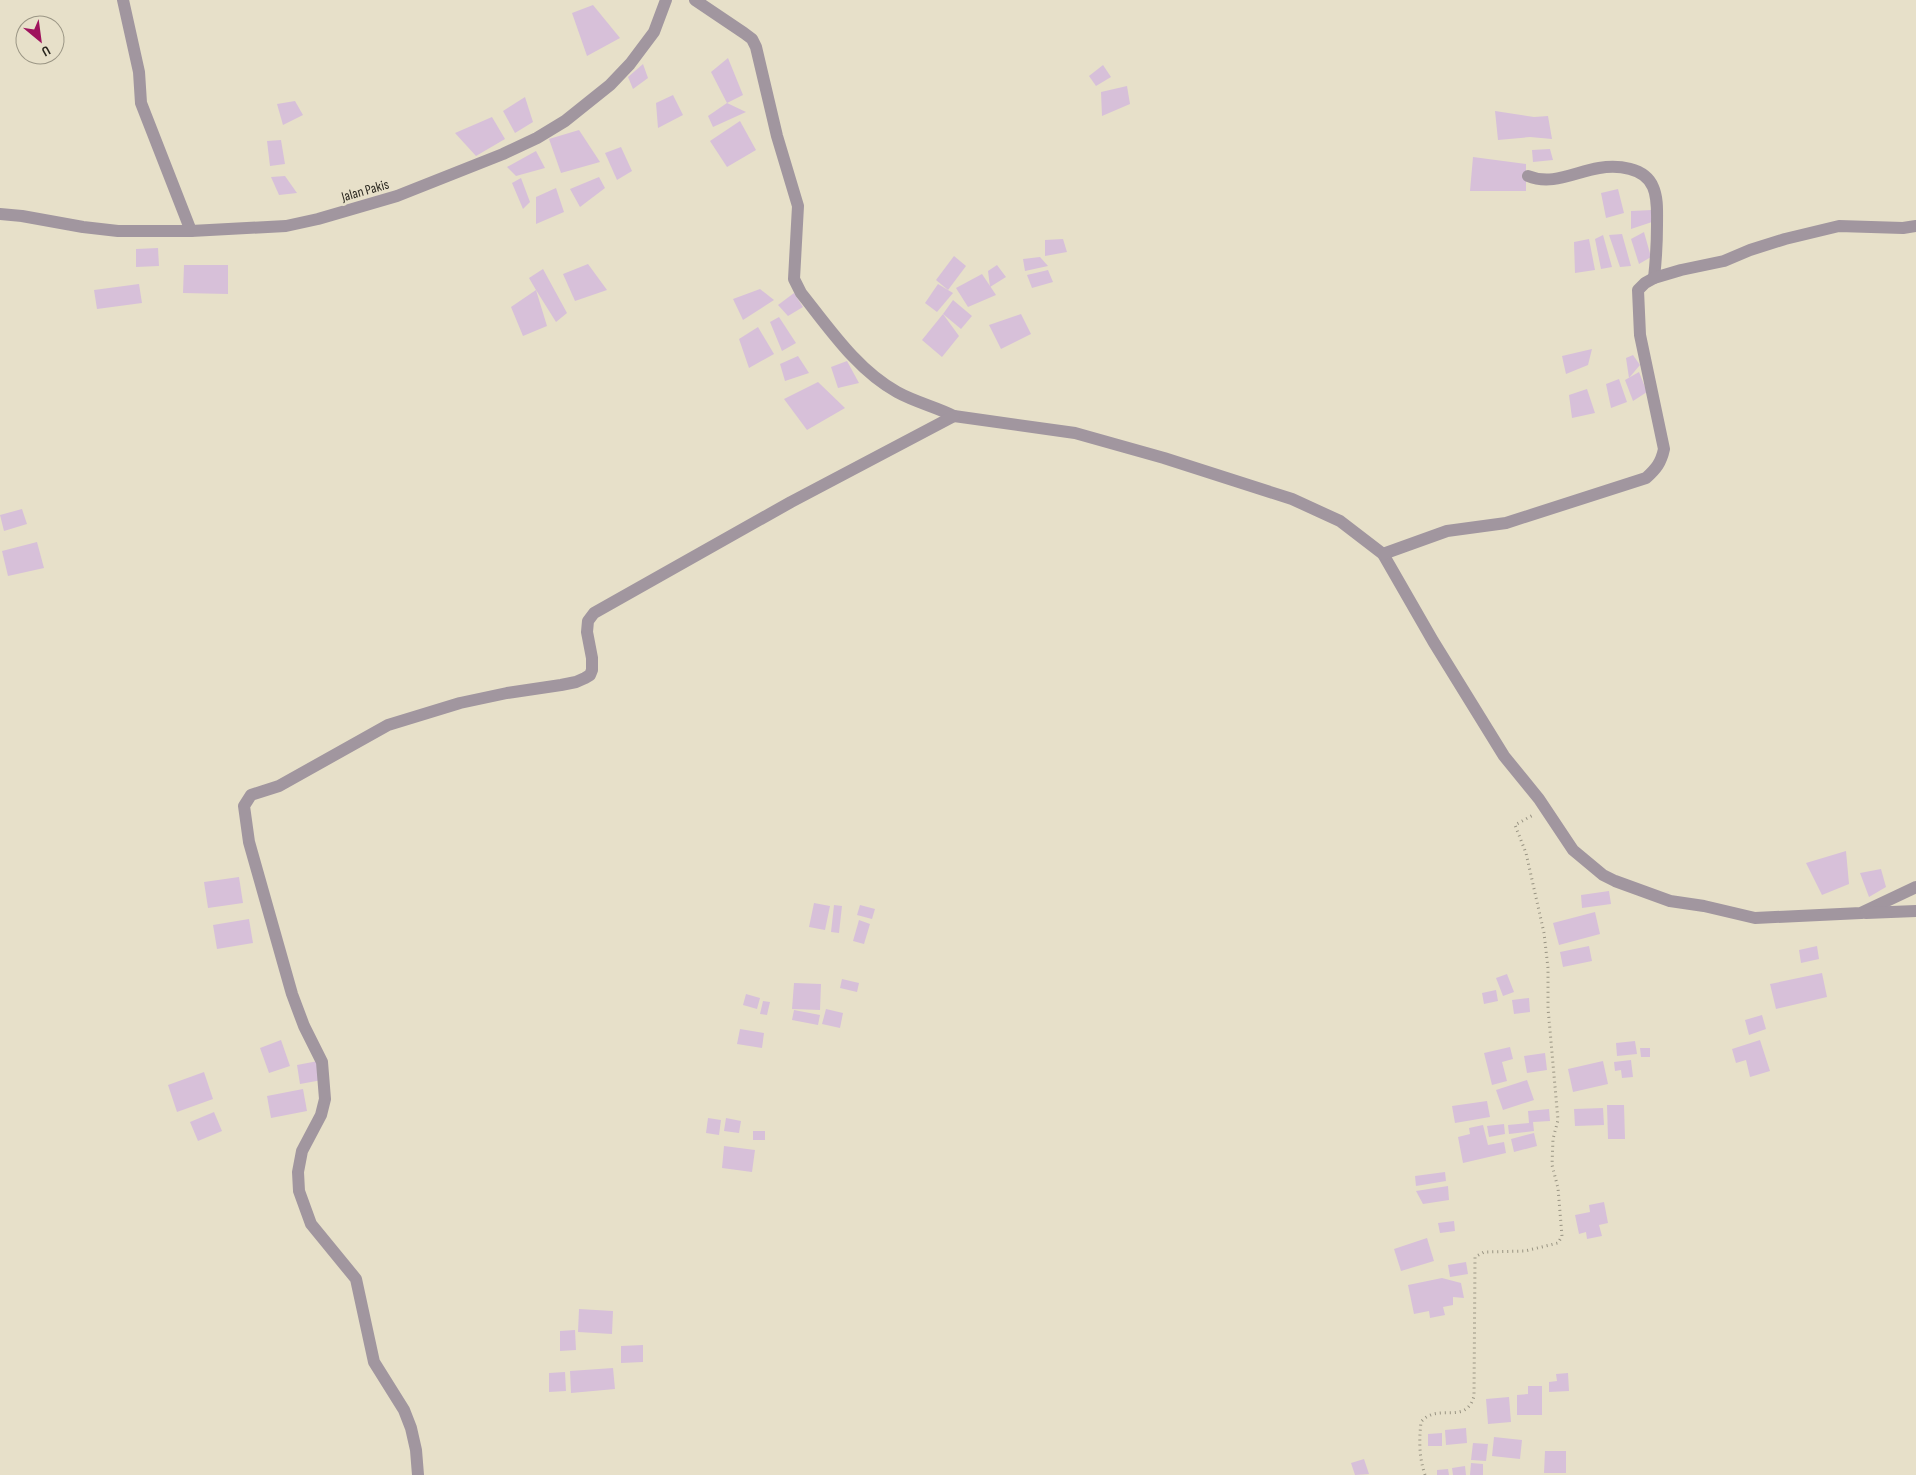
<svg xmlns="http://www.w3.org/2000/svg" width="1916" height="1475" viewBox="0 0 1916 1475" font-family="'Sofia Sans Condensed',sans-serif">
<rect width="100%" height="100%" fill="#e7e0c9"/>
<g fill="#d7c0d9">
<polygon points="593,5 620,38 587,56 572,13"/>
<polygon points="728,58 743,95 727,103 711,72"/>
<polygon points="643,64 648,78 633,89 628,77"/>
<polygon points="1103,65 1111,77 1096,86 1089,76"/>
<polygon points="1127,86 1130,104 1102,116 1101,92"/>
<polygon points="673,95 683,115 658,128 656,103"/>
<polygon points="525,97 533,122 515,133 503,111"/>
<polygon points="295,101 303,115 283,125 277,104"/>
<polygon points="727,103 746,112 713,127 708,116"/>
<polygon points="1495,111 1534,117 1548,116 1552,139 1530,137 1498,140"/>
<polygon points="492,117 505,139 476,156 455,133"/>
<polygon points="740,121 756,150 727,167 710,141"/>
<polygon points="579,130 600,162 561,173 549,139"/>
<polygon points="281,140 285,164 270,166 267,141"/>
<polygon points="621,147 632,171 617,180 605,153"/>
<polygon points="1550,149 1553,160 1533,162 1532,150"/>
<polygon points="536,151 545,168 516,176 507,167"/>
<polygon points="1473,157 1526,164 1526,191 1470,191"/>
<polygon points="285,176 297,193 279,195 271,177"/>
<polygon points="599,177 605,188 580,207 570,189"/>
<polygon points="521,178 530,202 523,209 512,183"/>
<polygon points="556,188 564,212 536,224 536,197"/>
<polygon points="1618,189 1624,213 1606,218 1601,193"/>
<polygon points="1652,210 1652,222 1631,229 1631,211"/>
<polygon points="1644,232 1651,257 1639,264 1631,239"/>
<polygon points="1622,234 1631,266 1620,267 1609,235"/>
<polygon points="1603,235 1612,267 1601,269 1595,239"/>
<polygon points="1063,239 1067,252 1045,256 1045,240"/>
<polygon points="1589,239 1595,270 1575,273 1574,242"/>
<polygon points="158,248 159,266 136,267 136,249"/>
<polygon points="954,256 966,266 948,290 936,280"/>
<polygon points="1040,257 1048,266 1025,271 1023,259"/>
<polygon points="588,264 607,290 575,301 563,274"/>
<polygon points="184,265 228,265 228,294 183,293"/>
<polygon points="997,265 1006,277 990,287 988,271"/>
<polygon points="543,269 567,313 556,322 536,290 547,326 523,336 511,307 536,290 529,278"/>
<polygon points="1048,270 1053,282 1032,288 1027,275"/>
<polygon points="982,274 996,295 968,307 956,288"/>
<polygon points="139,284 142,303 97,309 94,290"/>
<polygon points="938,284 953,293 937,312 925,303"/>
<polygon points="760,289 774,300 743,320 733,299"/>
<polygon points="794,293 803,307 788,316 778,305"/>
<polygon points="953,300 972,316 961,329 943,314"/>
<polygon points="943,314 959,336 942,357 922,340"/>
<polygon points="1021,314 1031,334 1001,349 989,325"/>
<polygon points="779,317 796,343 782,351 770,322"/>
<polygon points="758,327 774,354 749,368 739,339"/>
<polygon points="1592,349 1588,365 1566,374 1562,356"/>
<polygon points="1633,355 1640,365 1629,378 1626,358"/>
<polygon points="798,356 809,373 785,381 780,364"/>
<polygon points="847,361 859,383 838,388 831,367"/>
<polygon points="1639,372 1647,392 1633,401 1625,380"/>
<polygon points="1619,379 1627,402 1611,408 1606,384"/>
<polygon points="818,382 845,408 807,430 784,399"/>
<polygon points="1587,389 1595,413 1572,418 1569,395"/>
<polygon points="22,509 27,524 4,531 0,515"/>
<polygon points="37,542 44,568 8,576 2,551"/>
<polygon points="1846,851 1849,884 1822,895 1806,863"/>
<polygon points="1881,869 1886,887 1869,897 1860,873"/>
<polygon points="239,877 243,903 208,908 204,882"/>
<polygon points="1609,891 1611,904 1582,908 1581,895"/>
<polygon points="814,903 830,906 825,930 809,927"/>
<polygon points="834,905 842,906 839,933 831,932"/>
<polygon points="860,905 875,909 872,919 857,915"/>
<polygon points="1595,912 1600,934 1559,945 1553,923"/>
<polygon points="249,919 253,943 217,949 213,925"/>
<polygon points="859,920 870,924 864,944 853,941"/>
<polygon points="1589,946 1592,961 1563,967 1560,952"/>
<polygon points="1817,946 1819,959 1801,963 1799,950"/>
<polygon points="1822,973 1827,997 1776,1009 1770,984"/>
<polygon points="1507,974 1514,992 1503,996 1496,978"/>
<polygon points="842,979 859,983 857,992 840,988"/>
<polygon points="794,983 821,984 820,1010 792,1009"/>
<polygon points="1496,990 1498,1001 1484,1004 1482,993"/>
<polygon points="746,994 760,998 757,1009 743,1005"/>
<polygon points="1529,998 1530,1012 1514,1014 1512,1000"/>
<polygon points="763,1001 770,1002 767,1015 760,1014"/>
<polygon points="826,1009 843,1013 840,1028 822,1024"/>
<polygon points="794,1010 820,1015 818,1025 792,1020"/>
<polygon points="1762,1015 1766,1029 1749,1035 1745,1020"/>
<polygon points="740,1029 764,1033 762,1048 737,1044"/>
<polygon points="281,1040 290,1066 269,1073 260,1048"/>
<polygon points="1760,1040 1770,1071 1750,1077 1746,1060 1736,1063 1732,1049"/>
<polygon points="1635,1041 1637,1054 1617,1056 1616,1043"/>
<polygon points="1510,1047 1513,1059 1502,1062 1507,1081 1492,1085 1484,1053"/>
<polygon points="1640,1048 1650,1048 1650,1057 1641,1057"/>
<polygon points="1545,1053 1547,1070 1527,1073 1524,1056"/>
<polygon points="1631,1060 1633,1077 1622,1078 1621,1070 1615,1071 1614,1062"/>
<polygon points="318,1061 322,1080 300,1084 297,1065"/>
<polygon points="1603,1061 1608,1084 1573,1092 1568,1069"/>
<polygon points="204,1072 213,1099 177,1112 168,1085"/>
<polygon points="1527,1080 1534,1100 1503,1110 1496,1090"/>
<polygon points="303,1089 307,1111 271,1118 267,1096"/>
<polygon points="1487,1101 1490,1117 1455,1123 1452,1106"/>
<polygon points="1607,1105 1624,1105 1625,1139 1608,1139"/>
<polygon points="1603,1108 1604,1125 1575,1126 1574,1109"/>
<polygon points="1549,1109 1550,1121 1533,1122 1534,1131 1509,1134 1508,1125 1529,1123 1528,1111"/>
<polygon points="214,1112 222,1131 198,1141 190,1122"/>
<polygon points="708,1118 721,1120 719,1135 706,1133"/>
<polygon points="726,1118 741,1121 739,1133 724,1131"/>
<polygon points="1504,1124 1505,1134 1489,1137 1487,1126"/>
<polygon points="1483,1125 1488,1145 1504,1142 1506,1153 1463,1163 1458,1137 1470,1134 1469,1128"/>
<rect x="753" y="1131" width="12" height="9"/>
<polygon points="1534,1133 1537,1146 1514,1152 1511,1139"/>
<polygon points="724,1146 755,1150 752,1172 722,1168"/>
<polygon points="1445,1172 1446,1181 1416,1186 1415,1176"/>
<polygon points="1448,1186 1449,1200 1423,1204 1416,1191"/>
<polygon points="1604,1202 1608,1223 1599,1225 1602,1236 1587,1239 1586,1232 1579,1234 1575,1215 1590,1212 1589,1205"/>
<polygon points="1454,1221 1455,1231 1440,1233 1438,1223"/>
<polygon points="1427,1238 1434,1261 1401,1271 1394,1249"/>
<polygon points="1466,1262 1468,1274 1450,1277 1448,1265"/>
<polygon points="1442,1278 1461,1283 1464,1298 1453,1297 1453,1305 1443,1307 1445,1315 1430,1318 1429,1311 1414,1314 1408,1285"/>
<polygon points="579,1309 613,1311 612,1334 578,1332"/>
<polygon points="575,1330 576,1350 560,1351 560,1331"/>
<polygon points="643,1345 643,1362 621,1363 621,1346"/>
<polygon points="613,1368 615,1389 571,1393 570,1371"/>
<polygon points="565,1372 566,1391 549,1392 549,1373"/>
<polygon points="1568,1373 1569,1391 1549,1392 1549,1382 1557,1381 1556,1374"/>
<polygon points="1528,1386 1542,1386 1542,1415 1517,1415 1517,1395 1528,1394"/>
<polygon points="1509,1397 1511,1422 1488,1424 1486,1399"/>
<polygon points="1466,1428 1467,1443 1446,1445 1445,1430"/>
<polygon points="1442,1433 1442,1446 1428,1446 1428,1434"/>
<polygon points="1494,1437 1522,1440 1520,1459 1492,1456"/>
<polygon points="1473,1443 1488,1444 1486,1461 1471,1460"/>
<polygon points="1545,1451 1566,1451 1566,1473 1544,1473"/>
<polygon points="1364,1459 1369,1474 1355,1475 1351,1463"/>
<polygon points="1471,1463 1483,1464 1483,1475 1470,1475"/>
<polygon points="1465,1466 1466,1475 1453,1475 1452,1468"/>
<polygon points="1448,1469 1449,1475 1437,1475 1437,1470"/>
</g>
<g fill="none" stroke-linecap="round" stroke-linejoin="round">
<path stroke="#999483" stroke-width="3" stroke-dasharray="1 4" stroke-linecap="butt" d="M1425,1475c-6,-18 -6,-34 -4,-53 16,-20 45,4 53,-26l1,-139 9,-5 41,-1 33,-8 4,-7 -4,-48 -6,-23 1,-26 5,-19 -10,-112v-40l-4,-35 -18,-80 -11,-28 18,-10"/>
<g stroke="#a1969f" stroke-width="12">
<polyline points="123,0 139,72 141,103 191,231"/>
<path d="M695,0l49,33 8,6 4,8 21,89 21,70 -4,73 7,14c28,35 56,77 96,99 18,10 39,15 57,24l121,17 89,25 128,41 48,22 43,33 50,87 71,115 35,43 34,51 30,25 12,6 55,20 34,5 51,12 106,-5 55,-26"/>
<path d="M1528,176c24,10 47,-4 71,-8 18,-3 46,-1 54,19 5,11 4,25 4,38 0,18 -1,35 -3,53"/>
<path d="M1383,554l64,-23 59,-8 140,-45c10,-9 15,-15 18,-29l-24,-114 -2,-45 7,-7 9,-5 27,-8 43,-9 26,-11 35,-11 54,-13 64,2 13,-2"/>
<polyline points="1866,913 1916,911"/>
<polyline points="418,1475 416,1450 411,1428 404,1410 374,1362 356,1279 311,1224 299,1191 298,1172 302,1151 321,1115 325,1099 322,1062 304,1026 292,994 249,842 244,806 251,795 279,786 388,725 460,703 507,693 561,685 576,682 585,678 590,675 592,670 592,658 587,632 588,621 594,613 791,502 954,416"/>
</g>
<polyline stroke="#a1969f" stroke-width="12" points="0,214 22,216 83,227 118,231 191,231 286,226 318,219 397,196 503,154 537,138 565,121 610,85 630,64 654,32 666,0"/>
</g>
<g text-anchor="middle" stroke-width="5" stroke-linejoin="round" paint-order="stroke">
<g font-size="14" fill="#29261e" stroke="#e7e0c9">
<text transform="translate(365 190) rotate(-16)" y="5">Jalan Pakis</text>
</g>
</g>
<g transform="translate(40 40) rotate(151)"><circle r="24" fill="#e7e0c9" stroke="#9b9685"/>
<path d="M0-4L9 19L0 12L-9 19Z" fill="#9f135d"/>
<text y="-8" font-size="14" font-weight="bold" text-anchor="middle" fill="#29261e">U</text>
</g>
</svg>
